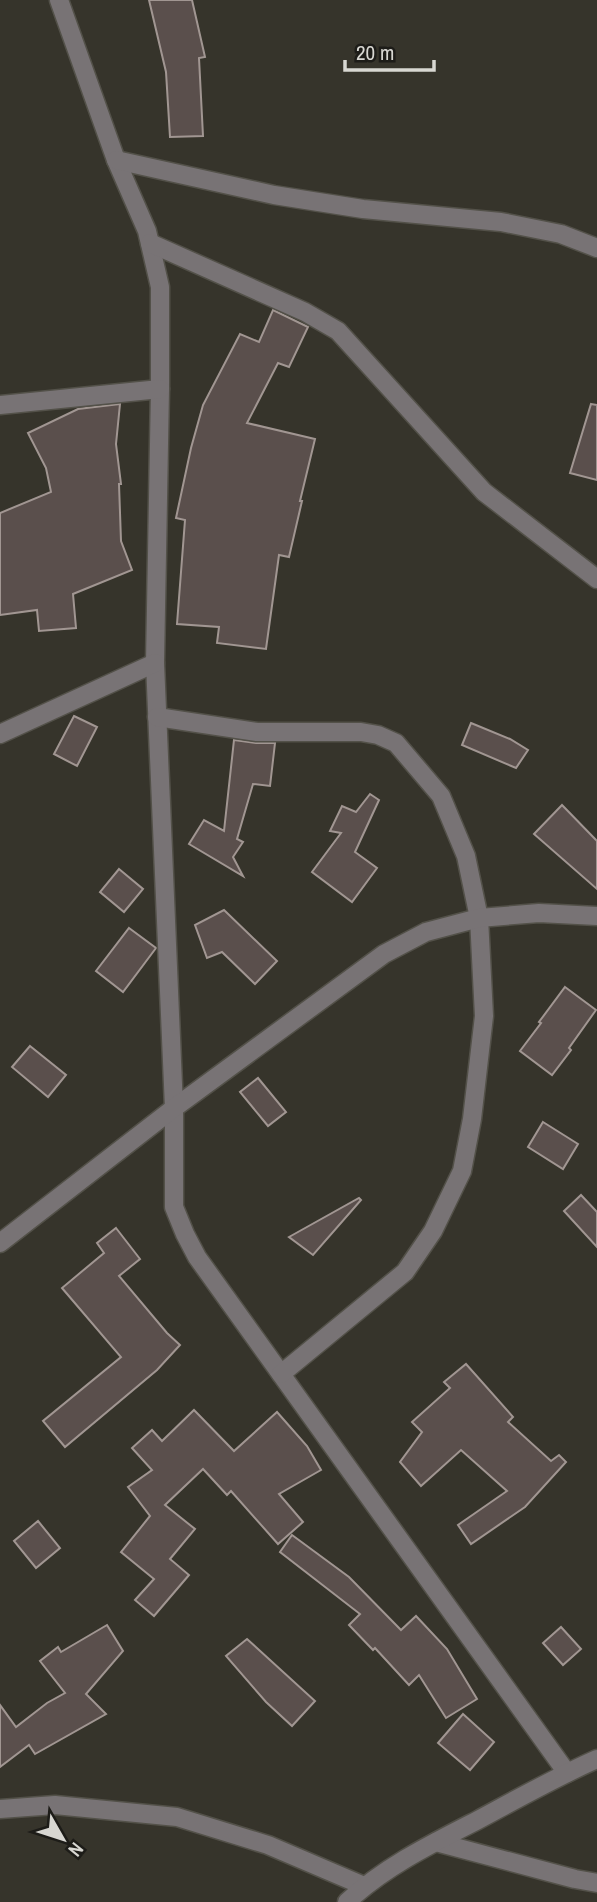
<svg xmlns="http://www.w3.org/2000/svg" width="597" height="1902" viewBox="0 0 597 1902" font-family="'Archivo Narrow',sans-serif">
<rect width="100%" height="100%" fill="#36342b"/>
<g fill="#5a4f4c" stroke="#a19692" stroke-width="2">
<polygon points="149,0 192,0 205,57 199,58 203,136 170,137 166,72"/>
<polygon points="273,310 308,327 289,367 278,363 247,423 315,439 300,501 302,501 289,557 279,555 266,649 217,643 219,627 177,624 185,520 176,518 191,448 203,405 240,334 259,342"/>
<polygon points="120,404 116,444 121,484 119,484 121,541 132,570 73,594 76,628 39,631 37,610 0,615 0,513 51,492 46,468 28,433 78,409"/>
<polygon points="591,404 597,405 597,480 570,473"/>
<polygon points="74,716 97,727 77,766 54,754"/>
<polygon points="471,723 510,739 528,750 516,768 462,745"/>
<polygon points="234,740 256,743 275,743 270,786 253,784 237,839 243,842 233,857 243,876 189,844 204,820 224,831"/>
<polygon points="370,794 379,800 355,852 377,868 352,902 312,872 341,833 330,831 342,806 356,812"/>
<polygon points="562,805 597,841 597,889 534,834"/>
<polygon points="119,869 143,889 124,912 100,892"/>
<polygon points="224,910 277,961 255,984 222,952 207,958 195,925"/>
<polygon points="129,928 156,948 123,992 96,971"/>
<polygon points="565,987 596,1010 569,1048 571,1050 552,1075 520,1051 541,1023 539,1022"/>
<polygon points="30,1046 66,1075 48,1097 12,1067"/>
<polygon points="258,1078 286,1112 268,1126 240,1092"/>
<polygon points="543,1122 578,1144 563,1169 528,1147"/>
<polygon points="581,1195 597,1212 597,1247 564,1211"/>
<polygon points="359,1198 361,1200 313,1255 289,1237"/>
<polygon points="116,1228 140,1259 119,1276 167,1333 180,1345 157,1370 65,1447 43,1421 121,1357 62,1288 104,1253 97,1243"/>
<polygon points="466,1364 513,1417 508,1422 551,1461 559,1455 566,1462 525,1507 471,1544 458,1525 507,1491 461,1450 421,1486 400,1462 422,1432 412,1422 450,1388 444,1382"/>
<polygon points="194,1410 234,1451 277,1412 307,1446 321,1470 279,1494 303,1522 278,1544 231,1491 227,1495 203,1469 165,1505 195,1529 170,1559 189,1575 154,1616 135,1600 154,1579 121,1552 150,1516 128,1487 152,1470 132,1448 152,1430 162,1441"/>
<polygon points="38,1521 60,1548 36,1568 14,1541"/>
<polygon points="292,1535 349,1577 401,1630 416,1616 447,1649 477,1699 446,1718 419,1675 409,1685 375,1648 373,1650 349,1625 360,1614 280,1552"/>
<polygon points="107,1625 123,1651 86,1694 106,1714 35,1754 29,1745 0,1767 0,1705 16,1727 47,1703 65,1693 40,1661 58,1647 61,1652"/>
<polygon points="561,1627 581,1649 563,1665 543,1643"/>
<polygon points="247,1639 315,1701 292,1726 266,1702 226,1656"/>
<polygon points="463,1714 494,1742 470,1770 438,1743"/>
</g>
<g fill="none" stroke-linecap="round" stroke-linejoin="round">
<g stroke="#535149" stroke-width="21">
<g id="minor">
<polyline points="59,0 116,160 147,231 160,287 160,389 155,663 174,1108 174,1207 185,1234 197,1257 567,1773"/>
<polyline points="116,160 274,195 363,209 501,222 561,234 597,248"/>
<polyline points="150,243 305,312 338,331 484,492 597,579"/>
<polyline points="0,405 160,389"/>
<polyline points="157,717 257,732 361,732 378,735 396,743 441,796 466,856 479,918 484,1016 472,1119 462,1171 433,1231 405,1272 281,1374"/>
<polyline points="0,734 155,663"/>
<polyline points="0,1243 174,1108 384,954 426,932 479,918 539,913 597,916"/>
<polyline points="0,1809 55,1805 177,1817 268,1845 364,1886"/>
<polyline points="436,1842 575,1879 597,1883"/>
<path d="M347,1902c37,-35 86,-59 131,-82 39,-21 78,-43 119,-61"/>
</g>
</g>
<use href="#minor" stroke="#787375" stroke-width="18"/>
</g>
<g transform="translate(63 1839) rotate(129)" stroke="#1d1c18" stroke-width="5" paint-order="stroke">
<path d="M0-5L12 26L0 18L-12 26Z" fill="#d8d7d2"/>
<text y="-10" font-size="19" font-weight="bold" text-anchor="middle" fill="#d8d7d2">N</text>
</g>
<path d="M345 60v10h89v-10" fill="none" stroke="#d8d7d2" stroke-width="3.5"/>
<text x="356" y="60" font-size="21" fill="#d8d7d2" stroke="#1d1c18" stroke-width="5" paint-order="stroke">20 m</text>
</svg>
